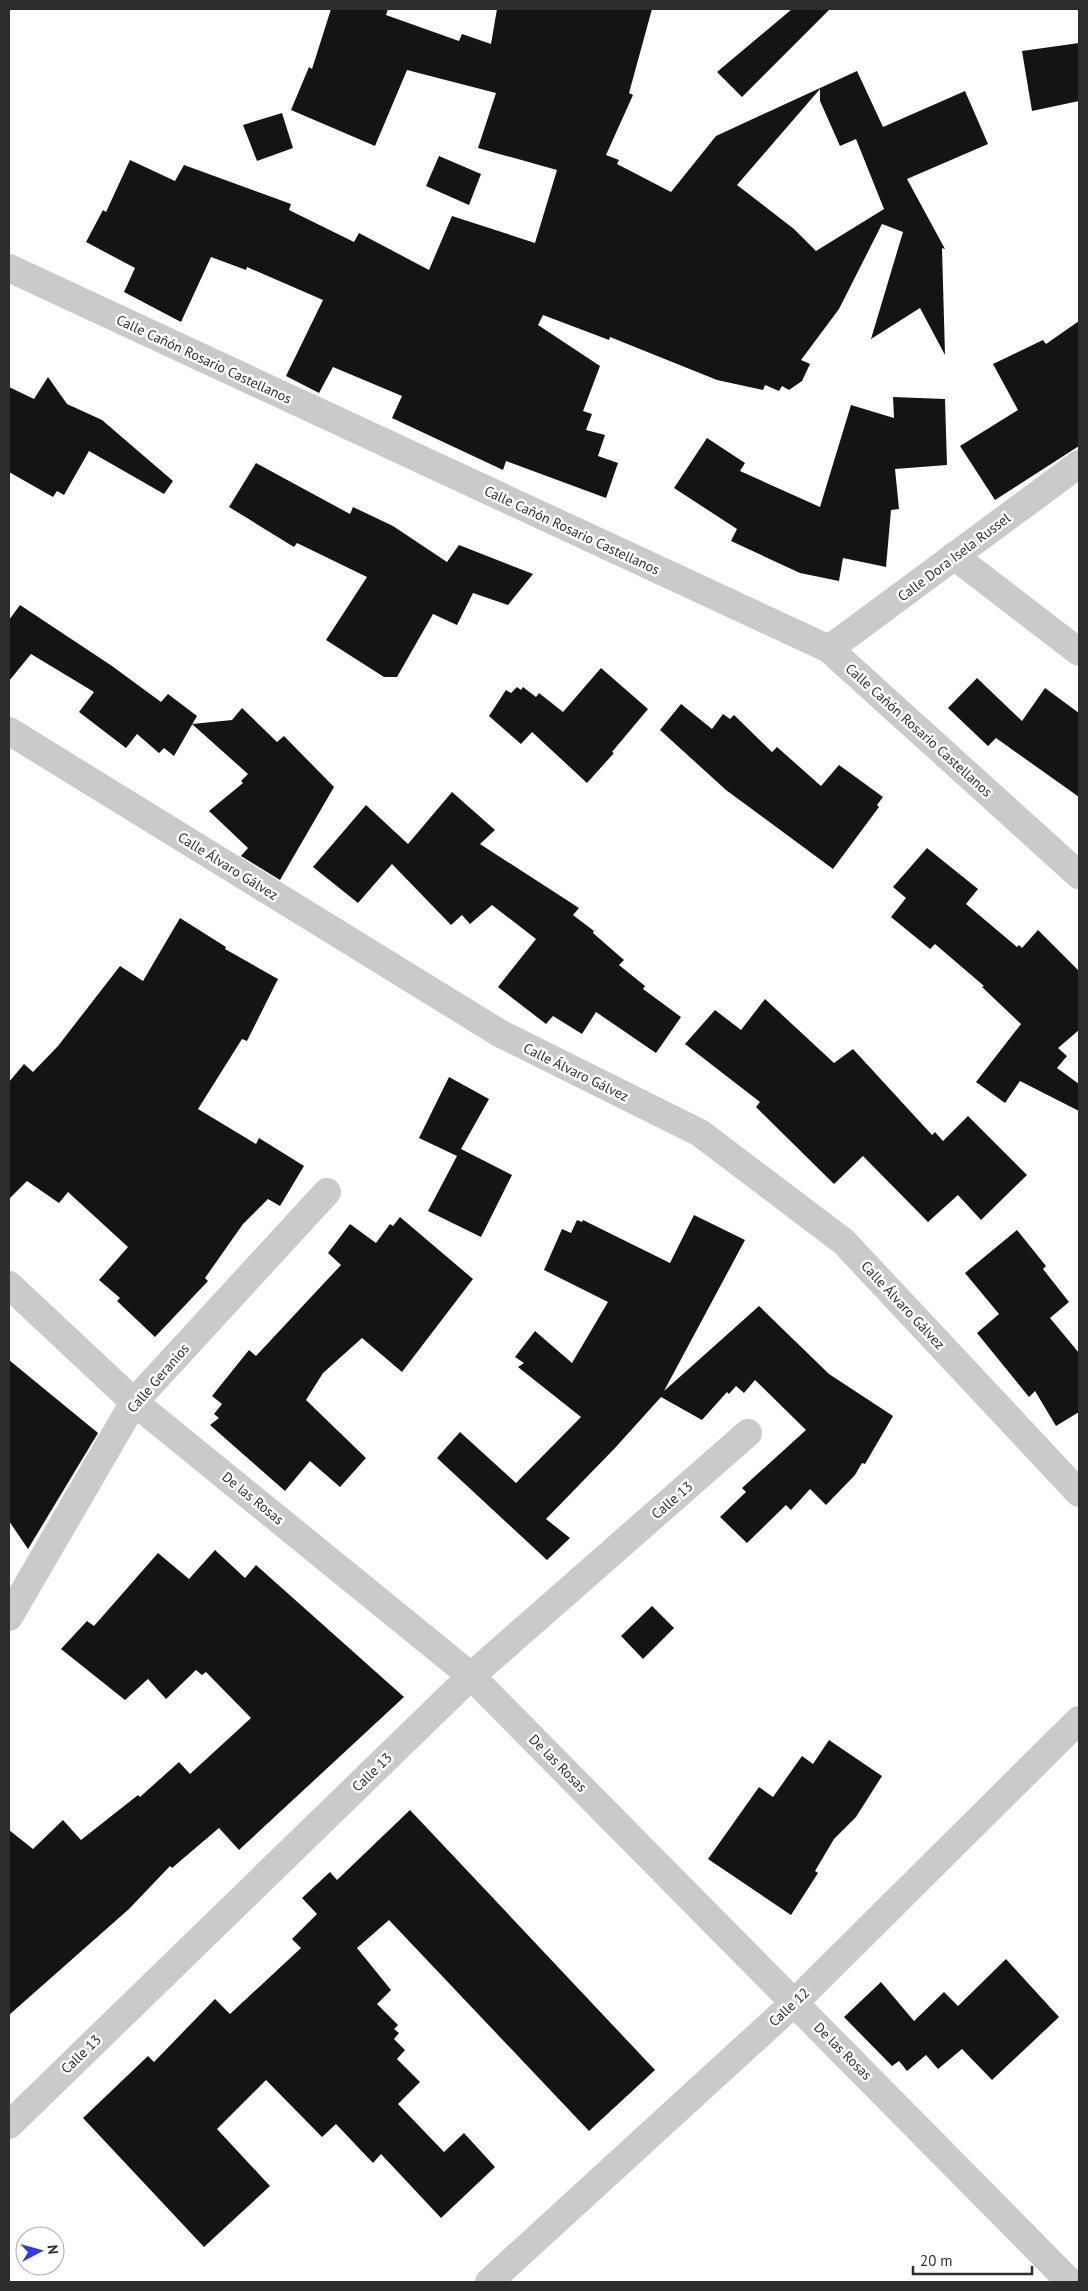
<svg xmlns="http://www.w3.org/2000/svg" width="1088" height="2291" viewBox="0 0 1088 2291" font-family="'PT Sans',sans-serif">
<rect width="100%" height="100%" fill="#fff"/>
<g fill="#141414" fill-rule="evenodd">
<path d="M331,9h57l-2,6 73,26 3,-7 29,10 6,-35h155l-23,84 4,2 -27,60 13,5 -2,4 54,28 45,-56 141,-65 26,56 82,-36 23,53 -81,35 38,70 -3,-1 3,107 -25,-47 -49,31 32,-107 -21,-8 -43,85 -38,51 9,4 -8,17 -13,9 -7,-4 -3,5 -14,-6 -2,5 -46,-10 -107,-43 -1,3 -66,-25 -5,10 62,41 -17,45 9,3 -6,16 19,5 -7,21 20,7 -12,35 -100,-37 -3,9 -111,-52 10,-22 -69,-29 -14,26 -33,-17 37,-76 -76,-33 -1,3 -35,-13 -30,65 -57,-30 11,-24 -49,-26 17,-32 3,2 24,-52 45,21 9,-16 107,39 -2,6 65,32 5,-9 70,37 23,-54 83,27 22,-73 -79,-22 18,-55 -89,-23 -32,76 -84,-36 18,-43 3,2zM820,89v12l20,45 16,-7 28,70 -68,42 -22,-22 -57,-44z"/>
<polygon points="792,9 830,9 742,97 717,72"/>
<polygon points="1079,43 1079,101 1032,111 1022,51"/>
<polygon points="282,113 293,148 257,161 243,125"/>
<polygon points="439,156 481,174 469,205 426,186"/>
<polygon points="1079,321 1079,446 995,500 960,446 1018,410 993,364 1043,340 1046,344"/>
<polygon points="48,377 67,404 102,420 173,481 164,494 89,451 64,495 57,491 53,497 9,472 9,387 34,399"/>
<polygon points="893,397 945,399 947,465 895,469 899,509 891,510 886,567 843,558 839,581 800,573 731,541 737,529 674,488 707,438 745,463 740,471 820,507 851,405 894,418"/>
<polygon points="256,463 350,514 353,507 393,526 447,562 459,545 533,574 508,605 473,593 457,625 433,614 397,677 384,677 326,640 367,577 297,543 294,547 229,507"/>
<polygon points="20,605 112,666 161,702 168,694 197,716 174,756 164,748 159,753 137,734 126,748 79,712 94,692 31,654 9,681 9,620"/>
<polygon points="601,668 648,709 612,752 614,753 587,783 532,732 521,744 489,716 506,690 511,693 517,687 521,690 523,687 536,697 539,693 563,712"/>
<polygon points="977,678 1022,721 1045,688 1079,713 1079,797 996,738 988,746 948,708"/>
<polygon points="681,704 712,729 723,714 730,719 734,715 772,752 777,747 821,786 839,765 883,797 877,805 879,807 833,869 726,790 660,730"/>
<polygon points="242,708 277,742 284,736 334,787 280,880 241,856 248,848 209,811 243,783 241,781 248,774 192,724 232,720"/>
<polygon points="452,792 495,830 480,844 579,908 573,915 594,931 593,933 624,960 619,965 645,986 643,989 681,1017 656,1053 596,1012 582,1034 553,1016 546,1024 498,987 536,939 492,905 470,924 462,915 451,925 392,864 358,903 313,867 366,805 408,844"/>
<polygon points="927,848 978,889 966,904 1017,947 1019,945 1022,948 1038,930 1079,971 1079,1030 1058,1048 1067,1056 1057,1068 1079,1084 1079,1111 1020,1081 1005,1103 976,1082 1021,1024 982,987 984,986 935,944 930,949 891,917 906,898 893,887"/>
<polygon points="180,918 226,947 225,949 278,979 247,1041 242,1039 198,1109 256,1144 259,1138 304,1166 280,1206 268,1199 243,1224 205,1278 208,1281 155,1337 117,1301 120,1298 99,1280 128,1247 68,1192 59,1203 27,1181 9,1199 9,1082 24,1064 33,1072 58,1046 120,966 143,981"/>
<polygon points="765,999 834,1063 853,1049 932,1135 935,1132 943,1141 968,1116 1027,1175 981,1220 958,1195 928,1222 863,1156 834,1184 756,1107 760,1102 685,1044 715,1010 741,1030"/>
<polygon points="449,1077 489,1099 461,1149 512,1175 481,1237 428,1211 457,1156 419,1138"/>
<polygon points="694,1215 745,1240 664,1391 759,1306 829,1374 893,1416 865,1464 862,1463 855,1475 826,1505 810,1489 791,1510 786,1505 747,1543 720,1517 746,1492 742,1488 806,1430 755,1380 744,1393 736,1386 729,1394 727,1392 702,1420 661,1397 615,1448 546,1519 570,1538 547,1560 437,1458 460,1432 516,1483 581,1417 518,1367 524,1363 515,1357 535,1331 572,1363 608,1302 544,1270 562,1229 571,1233 577,1220 582,1222 583,1220 670,1263"/>
<polygon points="400,1217 473,1279 402,1372 362,1338 323,1373 306,1400 366,1458 340,1487 310,1461 285,1491 210,1425 219,1418 214,1414 222,1404 212,1396 249,1350 256,1356 341,1265 328,1253 350,1224 376,1243 390,1224 393,1226"/>
<polygon points="1017,1230 1046,1266 1043,1269 1069,1302 1050,1318 1079,1353 1079,1412 1056,1426 1035,1391 1029,1397 977,1333 999,1314 965,1273"/>
<polygon points="9,1360 98,1433 28,1549 9,1521"/>
<polygon points="215,1550 245,1578 256,1565 404,1697 239,1850 219,1828 172,1868 170,1866 129,1909 9,2015 9,1830 33,1849 63,1820 81,1840 138,1795 140,1797 179,1762 190,1774 251,1718 206,1672 202,1675 196,1670 166,1699 148,1679 125,1700 61,1649 87,1621 94,1626 158,1553 189,1579"/>
<polygon points="652,1606 674,1628 643,1659 621,1636"/>
<polygon points="829,1740 882,1776 856,1817 834,1839 815,1871 818,1873 791,1915 708,1859 759,1787 773,1797 802,1756 813,1764"/>
<polygon points="410,1810 655,2070 589,2131 389,1920 357,1948 391,1990 377,2004 398,2025 394,2029 399,2033 394,2039 405,2050 397,2059 420,2082 398,2104 444,2152 464,2133 495,2167 441,2218 381,2154 373,2163 336,2124 322,2137 266,2080 217,2129 270,2186 204,2247 83,2118 148,2056 154,2062 215,1999 230,2014 301,1948 292,1939 317,1914 302,1898 330,1872 337,1880"/>
<polygon points="1006,1959 1059,2017 992,2080 962,2049 938,2069 926,2055 907,2071 899,2061 892,2066 844,2017 881,1982 914,2021 944,1992 958,2006"/>
</g>
<g fill="none" stroke-linecap="round" stroke-linejoin="round">
<g stroke="#cacaca" stroke-width="28">
<polyline points="9,268 829,649 1079,875"/>
<polyline points="954,556 1079,652"/>
<polyline points="829,649 1079,464"/>
<polyline points="9,731 501,1034 700,1133 844,1242 1079,1493"/>
<polyline points="9,1285 134,1402 471,1676 1070,2282"/>
<polyline points="9,1617 134,1402 327,1192"/>
<polyline points="9,2125 471,1676 748,1433"/>
<polyline points="489,2282 795,2002 1079,1720"/>
</g>
</g>
<g text-anchor="middle" stroke-width="5" stroke-linejoin="round" paint-order="stroke">
<g font-size="14" fill="#2d2d2d" stroke="#fff">
<text transform="translate(204 359) rotate(25)" y="5">Calle Cañón Rosario Castellanos</text>
<text transform="translate(572 530) rotate(25)" y="5">Calle Cañón Rosario Castellanos</text>
<text transform="translate(954 557) rotate(-37)" y="5">Calle Dora Isela Russel</text>
<text transform="translate(919 730) rotate(42)" y="5">Calle Cañón Rosario Castellanos</text>
<text transform="translate(228 866) rotate(32)" y="5">Calle Álvaro Gálvez</text>
<text transform="translate(576 1072) rotate(26)" y="5">Calle Álvaro Gálvez</text>
<text transform="translate(903 1305) rotate(47)" y="5">Calle Álvaro Gálvez</text>
<text transform="translate(158 1378) rotate(-49)" y="5">Calle Geranios</text>
<text transform="translate(253 1498) rotate(39)" y="5">De las Rosas</text>
<text transform="translate(672 1500) rotate(-41)" y="5">Calle 13</text>
<text transform="translate(558 1763) rotate(45)" y="5">De las Rosas</text>
<text transform="translate(372 1772) rotate(-44)" y="5">Calle 13</text>
<text transform="translate(789 2007) rotate(-43)" y="5">Calle 12</text>
<text transform="translate(843 2051) rotate(45)" y="5">De las Rosas</text>
<text transform="translate(81 2054) rotate(-44)" y="5">Calle 13</text>
</g>
</g>
<rect width="1088" height="2291" fill="none" stroke="#2d2d2d" stroke-width="20"/>
<g transform="translate(40 2251) rotate(84)"><circle r="24" fill="#ffffff" stroke="#ababab"/>
<path d="M0-4L9 19L0 12L-9 19Z" fill="#303ce2"/>
<text y="-8" font-size="14" font-weight="bold" text-anchor="middle" fill="#2d2d2d">N</text>
</g>
<path d="M913 2266v8h119v-8" fill="none" stroke="#2d2d2d" stroke-width="2.5"/>
<text x="920" y="2266" font-size="15" fill="#2d2d2d" stroke="#ffffff" stroke-width="4" paint-order="stroke">20 m</text>
</svg>
